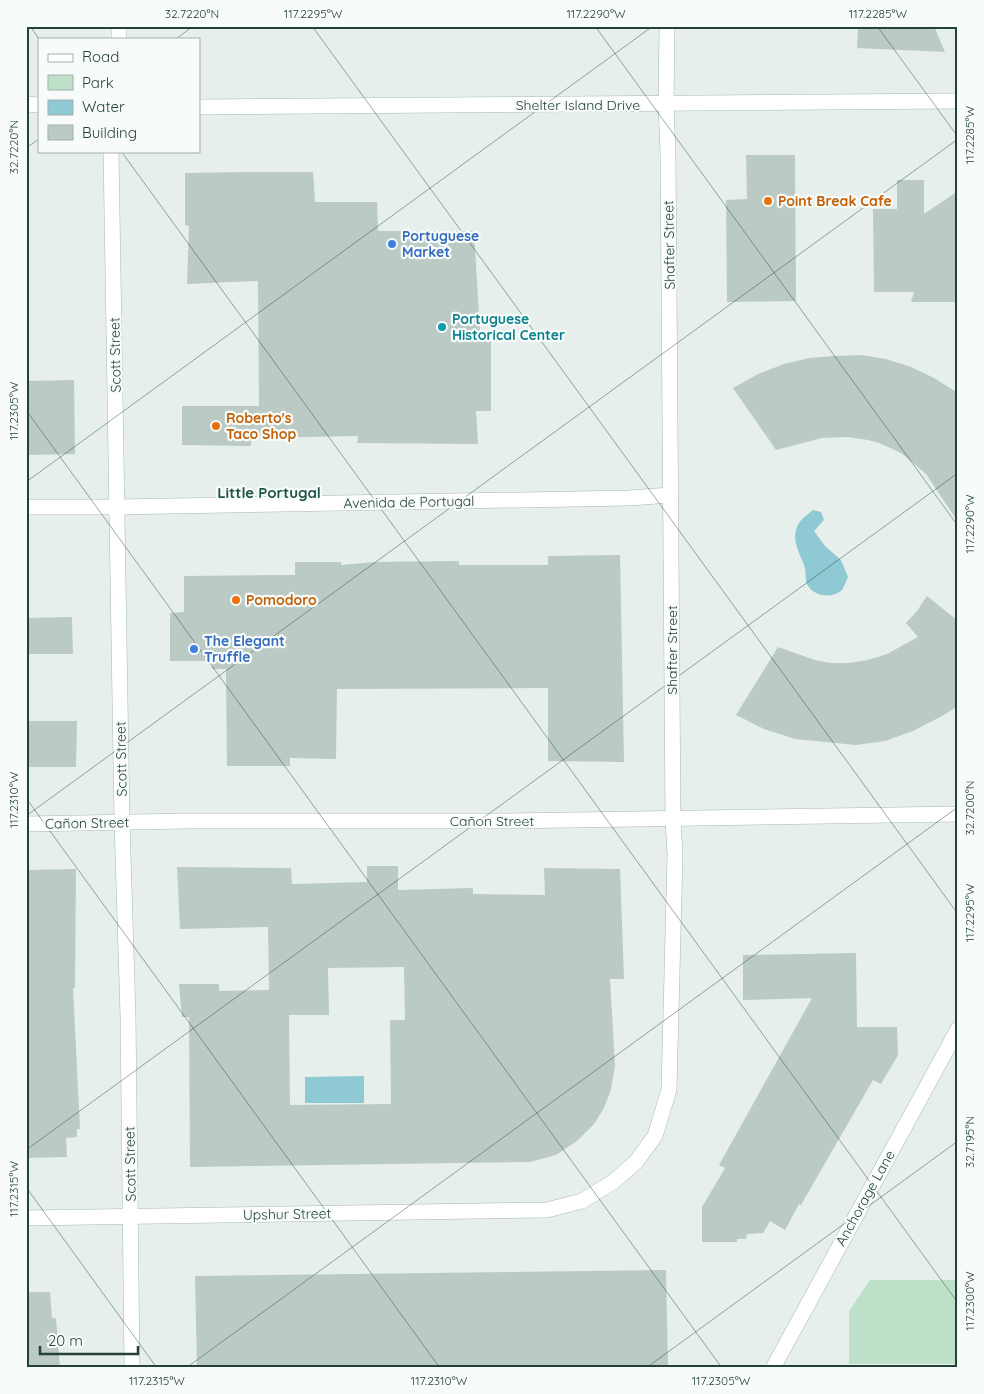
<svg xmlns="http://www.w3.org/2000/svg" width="984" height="1394" viewBox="0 0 984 1394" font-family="Quicksand,sans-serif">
<rect width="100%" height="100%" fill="#e6efeb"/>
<polygon fill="#bfe0c8" points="870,1280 958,1280 958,1364 849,1364 849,1311"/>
<g fill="#8ec9d4">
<path d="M813,510l8,2 3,8 -10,11 11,15 16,14 7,17c-2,4 -4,11 -7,14 -11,8 -28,5 -34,-7 -2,-5 -1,-11 -2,-16 -4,-13 -14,-27 -8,-41 3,-8 10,-12 16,-17z"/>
<polygon points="364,1076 364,1103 305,1103 305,1077"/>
</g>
<g fill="#bbcac4" fill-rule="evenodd">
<polygon points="858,26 934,26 945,52 857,48"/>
<polygon points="746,155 795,155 796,301 727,302 726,200 747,199"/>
<polygon points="246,172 313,172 315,202 377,202 378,231 474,231 480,332 491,332 491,411 476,411 478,444 357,443 358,436 251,438 251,446 182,445 182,406 259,406 258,281 187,284 189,226 185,225 185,173"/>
<polygon points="897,180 924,180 924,214 958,191 958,302 911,302 914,292 874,292 873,209 897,209"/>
<polygon points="861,355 886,359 911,367 934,378 958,393 958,522 926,474 905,456 897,451 879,443 868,440 847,437 822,438 776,450 733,388 758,374 784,364 809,358 834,356"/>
<polygon points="74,380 75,454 26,455 26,381"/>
<polygon points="620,555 624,762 548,761 548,688 337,689 336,759 290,758 290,766 227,766 226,669 212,669 212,661 170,661 170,613 184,612 184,576 295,575 295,562 341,562 341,565 375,562 459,561 459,565 548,565 548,556"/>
<polygon points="927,596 958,621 958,706 942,716 913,731 885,741 856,745 795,739 764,729 736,715 778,647 815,660 831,663 848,663 868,660 887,654 918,637 906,623 917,611"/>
<polygon points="72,617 73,654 26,654 26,618"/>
<polygon points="26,721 77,721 76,767 26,767"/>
<path d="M367,866h31v24l75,-2v6l72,1 -1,-27 76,1 4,110h-14l5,87 -4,23 -7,19 -10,16 -17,17 -21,14 -26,7 -340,5 -1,-150h-7l-3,-33h40v7l50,-1 -1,-63 -88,2 -3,-62 114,1 1,16 75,-2zM404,967l1,53h-15l1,84 -101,1 -1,-90h40l-1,-47z"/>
<polygon points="76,869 75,988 73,988 80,1129 77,1129 77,1137 66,1138 67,1157 26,1158 26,870"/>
<polygon points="856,953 857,1027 897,1027 898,1055 881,1084 873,1080 801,1205 799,1204 785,1230 770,1221 763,1233 747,1234 746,1239 737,1239 737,1242 702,1242 702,1207 725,1168 719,1165 812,998 743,1000 743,955"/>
<polygon points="666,1270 668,1368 197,1368 195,1276"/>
<polygon points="26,1292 50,1292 52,1318 56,1318 60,1368 26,1368"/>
</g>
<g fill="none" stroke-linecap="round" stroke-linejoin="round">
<g stroke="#a8b8b2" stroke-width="16">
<g id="minor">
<polyline points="26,507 117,507 629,498 671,495"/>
<polyline points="26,1218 547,1210 582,1201 613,1182 636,1162 655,1136 669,1090 675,855 673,819 668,155 666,104 667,26"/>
</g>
</g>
<g stroke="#a8b8b2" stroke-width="16">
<g id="tertiary">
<polyline points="26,824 188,821 503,821 958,814"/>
<polyline points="773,1368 958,1029"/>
</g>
</g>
<g stroke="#a4bbb3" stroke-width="16">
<g id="secondary">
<polyline points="119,39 119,26"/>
<polyline points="26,104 39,105"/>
<polyline points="199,107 958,101"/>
<polyline points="111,151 122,822 128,1016 132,1368"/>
</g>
</g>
<use href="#minor" stroke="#fff" stroke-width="15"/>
<use href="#tertiary" stroke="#fff" stroke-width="15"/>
<use href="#secondary" stroke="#fff" stroke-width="15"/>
</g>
<path fill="none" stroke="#24423a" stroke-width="1" stroke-opacity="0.45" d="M30,26l9,13M312,26l646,888M595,26l363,500M877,26l81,111M176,39l17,-13M26,148l13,-9M121,151l837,1152M26,410l696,958M26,482l627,-456M26,798l414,570M26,816l932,-677M26,1150l932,-677M26,1187l131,181M186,1368l772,-561M646,1368l312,-227"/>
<g fill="#e8710a" stroke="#f7fbf9" stroke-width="2">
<circle cx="768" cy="201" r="5"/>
<circle cx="216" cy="426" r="5"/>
<circle cx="236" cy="600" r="5"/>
</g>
<g fill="#3f7fe0" stroke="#f7fbf9" stroke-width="2">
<circle cx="392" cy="244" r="5"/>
<circle cx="194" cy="649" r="5"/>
</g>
<circle fill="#0f9aa8" stroke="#f7fbf9" stroke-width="2" cx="442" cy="327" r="5"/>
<g text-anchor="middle" stroke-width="4.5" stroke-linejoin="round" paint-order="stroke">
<g font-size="14" fill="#24423a" stroke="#f7fbf9">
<text x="578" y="110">Shelter Island Drive</text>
<text transform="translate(669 245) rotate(-91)" y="5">Shafter Street</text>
<text transform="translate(115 355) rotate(-91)" y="5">Scott Street</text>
<text transform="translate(409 502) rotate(-1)" y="5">Avenida de Portugal</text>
<text transform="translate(672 650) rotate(-90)" y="5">Shafter Street</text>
<text transform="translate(121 759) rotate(-91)" y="5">Scott Street</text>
<text x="492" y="826">Cañon Street</text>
<text transform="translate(87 823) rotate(-1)" y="5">Cañon Street</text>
<text transform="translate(130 1164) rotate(-91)" y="5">Scott Street</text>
<text transform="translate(865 1198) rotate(-61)" y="5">Anchorage Lane</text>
<text transform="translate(287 1214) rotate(-1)" y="5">Upshur Street</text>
</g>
<g font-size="14" font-weight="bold" fill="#c56008" stroke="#f7fbf9" text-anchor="start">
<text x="778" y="206">Point Break Cafe</text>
<text x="226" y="423">Roberto's<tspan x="226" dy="16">Taco Shop</tspan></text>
<text x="246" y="605">Pomodoro</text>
</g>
<g font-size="14" font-weight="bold" fill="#366cbe" stroke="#f7fbf9" text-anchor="start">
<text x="402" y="241">Portuguese<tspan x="402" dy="16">Market</tspan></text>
<text x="204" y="646">The Elegant<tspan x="204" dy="16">Truffle</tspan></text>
</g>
<g font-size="14" font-weight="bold" fill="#0d838f" stroke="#f7fbf9" text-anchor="start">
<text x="452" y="324">Portuguese<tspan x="452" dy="16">Historical Center</tspan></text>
</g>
<g font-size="15" font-weight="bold" fill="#1f5548" stroke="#f7fbf9">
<text x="269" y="498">Little Portugal</text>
</g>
</g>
<rect width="984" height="1394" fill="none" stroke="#f7fbf9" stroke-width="55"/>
<rect x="38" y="38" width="162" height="115" fill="#f7fbf9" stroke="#a3b1ad"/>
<rect x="48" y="54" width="25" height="8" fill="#ffffff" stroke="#a3b1ad"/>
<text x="82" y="62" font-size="15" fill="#24423a">Road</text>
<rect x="48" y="75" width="25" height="15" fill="#bfe0c8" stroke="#a3b1ad"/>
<text x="82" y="88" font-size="15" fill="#24423a">Park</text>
<rect x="48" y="100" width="25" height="15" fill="#8ec9d4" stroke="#a3b1ad"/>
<text x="82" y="112" font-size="15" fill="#24423a">Water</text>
<rect x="48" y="125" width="25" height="15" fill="#bbcac4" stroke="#a3b1ad"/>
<text x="82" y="138" font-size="15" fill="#24423a">Building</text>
<path d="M40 1346v8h98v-8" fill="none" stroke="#24423a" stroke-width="2.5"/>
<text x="48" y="1346" font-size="15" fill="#24423a" stroke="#f7fbf9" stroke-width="4" paint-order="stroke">20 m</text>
<rect x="28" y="28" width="928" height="1338" fill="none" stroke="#24423a" stroke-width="2"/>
<g font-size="12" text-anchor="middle" fill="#24423a">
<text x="192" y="18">32.7220°N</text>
<text x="313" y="18">117.2295°W</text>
<text x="596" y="18">117.2290°W</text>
<text x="878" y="18">117.2285°W</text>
<text transform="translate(970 135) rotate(-90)" y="4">117.2285°W</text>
<text transform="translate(14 147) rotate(-90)" y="4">32.7220°N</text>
<text transform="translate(14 411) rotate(-90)" y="4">117.2305°W</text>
<text transform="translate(970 524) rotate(-90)" y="4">117.2290°W</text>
<text transform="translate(14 800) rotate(-90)" y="4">117.2310°W</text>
<text transform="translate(970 808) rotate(-90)" y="4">32.7200°N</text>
<text transform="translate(970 913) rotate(-90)" y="4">117.2295°W</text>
<text transform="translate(970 1142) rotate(-90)" y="4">32.7195°N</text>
<text transform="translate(14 1189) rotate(-90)" y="4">117.2315°W</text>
<text transform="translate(970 1301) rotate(-90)" y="4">117.2300°W</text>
<text x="157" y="1385">117.2315°W</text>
<text x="439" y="1385">117.2310°W</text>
<text x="721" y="1385">117.2305°W</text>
</g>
</svg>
